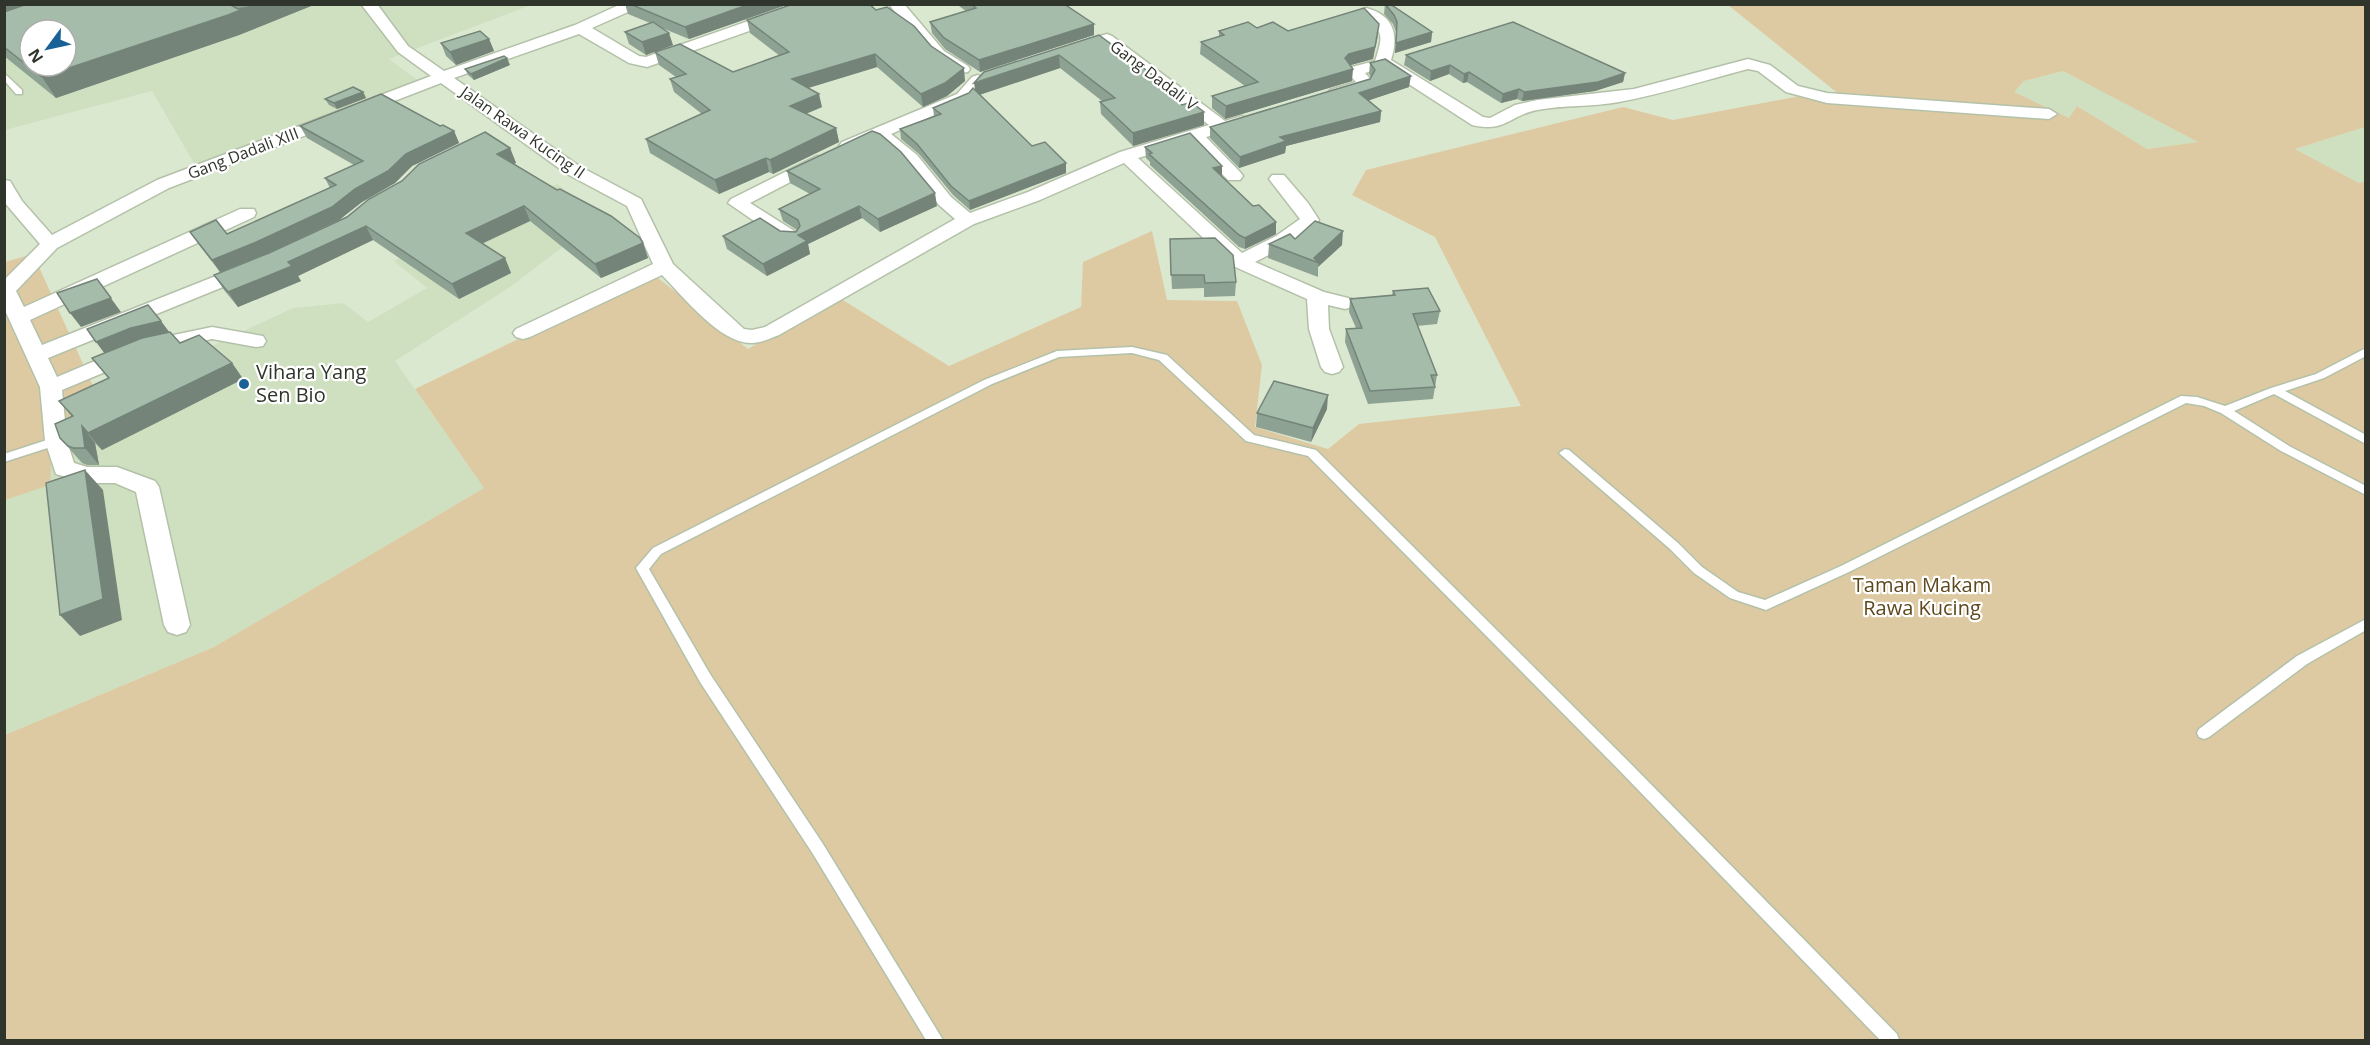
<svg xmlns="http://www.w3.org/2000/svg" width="2370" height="1045" viewBox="0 0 2370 1045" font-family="'Open Sans',sans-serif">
<rect width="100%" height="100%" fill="#dbe8d0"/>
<g fill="#cfe0c1" fill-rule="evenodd">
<path d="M57,4l474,1 -142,54 31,23 -225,83 -43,-74 -147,39 -1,-107zM30,30h36v36h-36z"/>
<polygon points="2063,71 2199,142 2147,149 2077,106 2069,118 2013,92 2024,81"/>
<polygon points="2365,127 2365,181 2359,183 2295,149"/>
<polygon points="557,184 611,222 572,240 510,287 395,361 484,488 214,647 5,735 4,500 49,485 53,426 99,399 293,308 343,303 368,322 427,288 394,261"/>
</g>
<g fill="#decaa2" fill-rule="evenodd">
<path d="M1728,5h637v122l-70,22 64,34 6,-2v859h-2360v-305l209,-88 270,-159 -69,-99 238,-115 95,75 90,-52 111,69 132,-59 2,-45 69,-31 15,69 70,1 25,64 -7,62 73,22 31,-25 162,-18 -86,-169 -83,-42 14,-25 257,-63 50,13 138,-26 34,5zM2063,71l135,71 -51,7 -70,-43 -8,12 -55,-26 10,-11z"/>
<polygon points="33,254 99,399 53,426 50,485 5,500 5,262"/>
</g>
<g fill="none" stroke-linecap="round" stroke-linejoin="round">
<g stroke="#b4c1a9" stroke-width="3">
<g id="service">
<polygon points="4,73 22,90 22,94 16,94 4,80"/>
<polygon points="1132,347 1167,355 1254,435 1316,450 1628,761 1897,1034 1899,1040 1880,1040 1618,769 1308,456 1246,441 1159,360 1132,353 1059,357 992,384 661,554 649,569 710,674 823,844 943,1040 926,1040 813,854 700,682 636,568 653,548 984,380 1057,351"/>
<polygon points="2366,348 2366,356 2324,378 2285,391 2366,435 2366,444 2274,394 2234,411 2289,446 2366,486 2366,495 2281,451 2221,413 2204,406 2186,403 1849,572 1766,610 1730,598 1694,573 1670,549 1559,453 1565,449 1569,450 1678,543 1702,567 1738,592 1765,600 1841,566 2181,396 2197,397 2225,406 2271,388 2316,374"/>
<polygon points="56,437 62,441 60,444 4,462 4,454"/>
<polygon points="2366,619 2366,630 2307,664 2209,737 2204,739 2199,737 2197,733 2199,729 2297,656"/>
</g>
</g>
<g stroke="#b4c1a9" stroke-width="3">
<g id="minor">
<path d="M361,4h16l31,42 36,25 131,-46 46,-21 18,1 -2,3 -45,20 47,28 7,1 151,-53h22l-2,3 -170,60 -18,-4 -50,-29 -125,44 125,88 62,33 32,65 71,65 8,1 13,-3 190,-108 -16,-14 -34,-42 -27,-23 -24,10h-12l-3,-4 3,-4 115,-48 15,-17 6,-2 8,5 -17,20 -78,34 26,21 34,42 19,16 58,-21 92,-40 89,-27 -105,-81 -29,9 -8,-5 3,-3 37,-11 5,2 113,85 17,-5 8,5 -2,4 -42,12 34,35 3,4 -3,4h-12l-37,-38 -53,16 104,95 34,-17 24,-17 -31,-40 3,-4h12l24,28 11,17 -2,4 -27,20 -35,18 69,30 28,7 3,4 -3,4 -7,2 -17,-4 1,24 14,38 -4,5 -7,2 -7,-2 -4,-5 -12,-38 -2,-30 -74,-33 -109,-103 -84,37 -66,24 -195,111c-8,3 -18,8 -27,8 -32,1 -69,-47 -90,-68l-132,62 -7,2 -7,-2 -3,-4 3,-4 137,-65 -26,-58 -60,-32 -126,-91 -272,105 -112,60 -41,43 8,16 216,-98h14l2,4 -2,4 -224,103 12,25 199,-79h14l3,4 -3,4 -207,84 9,19 83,-35 72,-15 51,9 3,5 -3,5 -7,1 -44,-8 -59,13 -91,38 5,51 7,22 13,4h30l38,14 4,6 31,138 -4,7 -9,3 -9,-3 -4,-7 -28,-133 -21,-9h-29l-30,-9 -11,-33 -5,-54 -36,-79v-28l36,-36 -35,-41 -1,-23 6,1 12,20 30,34 105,-55 274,-104 -33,-24z"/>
<path d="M889,4h15l40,47 24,15 2,3 -2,3c-24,6 -66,-50 -79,-68z"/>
<path d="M1366,8c28,7 33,27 25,52l92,57 7,1 25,-13 22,-5 97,-11 114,-30 22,6 28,21 29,7 222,16 8,5 -8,5 -222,-16 -41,-11 -28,-21 -10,-2c-43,11 -85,25 -129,33 -27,5 -55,3 -82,8 -29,6 -32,23 -65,15l-88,-57 -19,5 7,8 -4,7 -32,10 -6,-2 -2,-3 2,-3 26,-8 -10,-11 2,-3 27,-7c12,-36 3,-26 -16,-49z"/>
<polygon points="817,156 823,157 826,161 823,165 750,203 799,234 801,238 799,242 785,242 728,203 731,199"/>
</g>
</g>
<use href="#service" fill="#fff" fill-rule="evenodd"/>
<use href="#minor" fill="#fff" fill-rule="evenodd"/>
</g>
<g fill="#8ea293">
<polygon points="4,4 316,4 239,35 56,98 4,56"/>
<polygon points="625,4 789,4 689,39 662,28 673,45 646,55 629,44 625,32 650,23 628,14"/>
<polygon points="959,4 1064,4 1094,35 980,72 945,49 932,33 930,22 966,11 959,6"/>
<polygon points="1385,4 1432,32 1431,42 1395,53 1396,32 1393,24 1384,14"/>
<polygon points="876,10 931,46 965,81 947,96 923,107 877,67 808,88 822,107 806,114 836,128 839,142 773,174 769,172 719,194 650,153 646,139 702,114 674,92 670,79 676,77 659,65 655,52 733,72 780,56 750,33 747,20"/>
<polygon points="1257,28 1288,31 1378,36 1373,59 1351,65 1352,81 1225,119 1212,108 1212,96 1245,86 1200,54 1201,42 1219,37 1219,31"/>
<polygon points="1099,35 1182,105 1204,112 1204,125 1133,146 1101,114 1100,102 1102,101 1060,68 979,95 1032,146 1066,163 1066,173 970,210 953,195 919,154 901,139 900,129 934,116 933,108 975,91"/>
<polygon points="489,39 494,51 456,65 446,56 441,43"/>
<polygon points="1406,55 1625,73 1623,82 1595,91 1522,101 1517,99 1501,103 1467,82 1463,83 1449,74 1430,81 1404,65"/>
<polygon points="1370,63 1409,87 1369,100 1381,111 1380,122 1286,146 1285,153 1239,168 1210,138 1210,127 1370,79 1371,77 1369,74"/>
<polygon points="510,65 474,80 468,75 465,69"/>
<polygon points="363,92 366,98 337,109 329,105 325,99"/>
<polygon points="300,126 440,126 454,131 459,143 412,166 395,183 362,202 339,220 220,272 199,245 190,232 227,234 330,188 325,178 354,165 307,138"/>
<polygon points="1145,147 1222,166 1222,176 1253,206 1276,222 1276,234 1245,249 1239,247 1150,165 1150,162 1146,158"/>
<polygon points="510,148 516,163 513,164 643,243 648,258 601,278 530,221 482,243 505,258 511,273 459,299 373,240 298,276 301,281 238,307 224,290 214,275 269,253"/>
<polygon points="787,171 937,206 880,232 862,218 808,244 810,254 767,276 727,249 723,236 780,231 796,232 797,230 783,221 779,209 810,194 790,183"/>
<polygon points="1295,239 1342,245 1318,267 1318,277 1268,258 1269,244"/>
<polygon points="1170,252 1236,282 1235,296 1204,297 1204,288 1172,289"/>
<polygon points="1393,291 1440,311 1437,324 1417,326 1437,375 1433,399 1368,404 1345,342 1346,329 1356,328 1349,312 1350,299 1392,295"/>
<polygon points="169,332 180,343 232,363 243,379 102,450 95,443 99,465 87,465 82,463 60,438 72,417 59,401 108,378 92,358 104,353"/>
<polygon points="1327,409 1311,442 1256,427 1257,413"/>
</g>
<g fill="#748478">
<polygon points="4,4 47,4 4,21"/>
<polygon points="256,4 316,4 239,35 56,98 42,77"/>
<polygon points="750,4 789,4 689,39 685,27"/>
<polygon points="1094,24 1094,35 980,72 979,60"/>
<polygon points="1379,24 1373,59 1347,66 1345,58"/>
<polygon points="1432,32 1431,42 1395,53 1396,43"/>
<polygon points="669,33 673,45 646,55 642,42"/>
<polygon points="489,39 494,51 456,65 450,52"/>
<polygon points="875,54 877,67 795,92 792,79"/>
<polygon points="1059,55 1060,68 976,96 974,83"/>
<polygon points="507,58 510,65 474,80 471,74"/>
<polygon points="1450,65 1449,74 1430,81 1431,71"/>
<polygon points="964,68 965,81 947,96 923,107 921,94"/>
<polygon points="1353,69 1352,81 1225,119 1226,106"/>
<polygon points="1469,72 1467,82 1463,83 1464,74"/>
<polygon points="1625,73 1623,82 1595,91 1522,101 1524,92"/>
<polygon points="1411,76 1409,87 1358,104 1359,93"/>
<polygon points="1519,89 1517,99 1501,103 1503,94"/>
<polygon points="363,92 366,98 337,109 334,103"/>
<polygon points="819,94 822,107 793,119 790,106"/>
<polygon points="1381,111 1380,122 1286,146 1285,153 1239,168 1240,157 1280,137"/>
<polygon points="1204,112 1204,125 1133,146 1133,133"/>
<polygon points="836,128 839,142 773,174 770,160"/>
<polygon points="454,131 459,143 412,166 395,183 362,202 339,220 262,256 220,272 212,260 355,189 406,154"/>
<polygon points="510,148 516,163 503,169 497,154"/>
<polygon points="766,158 769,172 719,194 715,180"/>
<polygon points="1066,163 1066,173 970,210 969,201"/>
<polygon points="1222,166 1222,177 1213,168"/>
<polygon points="935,193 937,206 880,232 878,219"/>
<polygon points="524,206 530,221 473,248 466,233"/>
<polygon points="859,206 862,218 808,244 810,254 767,276 763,264 798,235"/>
<polygon points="1276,222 1276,234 1245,249 1245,238"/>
<polygon points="366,226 373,240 298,276 301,281 238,307 228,292 288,262"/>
<polygon points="1343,231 1342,245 1318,267 1319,263 1314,258"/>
<polygon points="643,243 648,258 601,278 595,264"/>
<polygon points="505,258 511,273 459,299 452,284"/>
<polygon points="97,279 121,312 81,327 70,313"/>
<polygon points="161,321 170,333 105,354 96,342 131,328"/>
<polygon points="232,363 243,379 158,422 102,450 88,433"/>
<polygon points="1328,395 1327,409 1311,442 1313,428"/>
<polygon points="82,426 95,443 99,465 85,448"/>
<polygon points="85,470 103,490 122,620 80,636 60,615"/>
</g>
<g fill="#a5bcab" stroke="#748478" stroke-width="1.5" fill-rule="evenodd">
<path d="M27,4h202l9,5 11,-2 -1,-3h8l-28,11 -186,62 -38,-30v-35zM30,30h36v36h-36z"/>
<polygon points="630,4 750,4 685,27"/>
<polygon points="793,4 869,4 876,10 887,7 914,26 931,46 964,68 945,83 921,94 875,54 792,79 819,94 790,106 836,128 770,160 766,158 715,180 646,139 710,110 670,79 686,74 655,52 680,44 733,72 789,52 747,20"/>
<polygon points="971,4 1064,4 1094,24 979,60 944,38 930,22 976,8"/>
<polygon points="1385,4 1390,4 1432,32 1396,43 1397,22 1394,15"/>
<polygon points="1364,8 1379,24 1375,47 1349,54 1345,58 1353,69 1226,106 1212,96 1258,82 1201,42 1224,35 1219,31 1248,22 1257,28 1273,22 1288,31"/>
<polygon points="653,22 669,33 642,42 625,32"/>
<polygon points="1513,22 1625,73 1598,82 1524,92 1519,89 1503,94 1469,72 1464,74 1450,65 1431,71 1406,55"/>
<polygon points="480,31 489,39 450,52 441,43"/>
<polygon points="1099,35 1154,76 1182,105 1191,102 1204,112 1133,133 1100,102 1115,98 1059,55 974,83 984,72"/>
<polygon points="504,56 507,58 471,74 465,69"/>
<polygon points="1385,59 1411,76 1359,93 1381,111 1280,137 1286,141 1240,157 1210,127 1370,79 1375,70 1370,63"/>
<polygon points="353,87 363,92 334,103 325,99"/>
<polygon points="973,88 1032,146 1045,142 1066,163 969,201 951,186 917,144 900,129 941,114 933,108 969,93"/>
<polygon points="381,94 440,126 443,125 454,131 406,154 388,171 355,189 332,207 254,243 212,260 190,232 216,220 227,234 336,185 325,178 363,161 300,126"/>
<polygon points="872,131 880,134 901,152 935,193 878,219 859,206 798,235 807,241 763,264 723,236 760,218 780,231 796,232 800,226 798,220 779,209 820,189 787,171"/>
<polygon points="485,132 510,148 497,154 557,190 560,189 611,216 640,238 643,243 595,264 524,206 466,233 505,258 452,284 366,226 288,262 292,266 228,292 214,275 269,253 347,217 369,199 402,181 419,164"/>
<polygon points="1190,133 1222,166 1213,168 1253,206 1259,205 1276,222 1245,238 1239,235 1149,154 1152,153 1145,147"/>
<polygon points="1315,221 1343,231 1314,258 1319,263 1269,244 1290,234 1295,239"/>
<polygon points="1215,238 1233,255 1236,282 1205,283 1204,275 1171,275 1170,239"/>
<polygon points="97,279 111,298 70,313 57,293"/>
<polygon points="1428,288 1440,311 1413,314 1437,375 1431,375 1435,387 1370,391 1346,329 1362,328 1350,299 1395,295 1393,291"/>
<polygon points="148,305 161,321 131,328 96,342 87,329"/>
<polygon points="170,332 180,343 199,335 232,363 88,433 82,426 85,448 73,448 68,446 60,438 55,424 73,416 59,401 109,378 92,358 142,338"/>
<polygon points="1274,381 1328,395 1313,428 1257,413"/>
<polygon points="85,470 103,599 60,615 46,483"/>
</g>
<circle fill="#1a6296" stroke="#fff" stroke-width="2" cx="244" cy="384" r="6"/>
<g text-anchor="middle" stroke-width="4.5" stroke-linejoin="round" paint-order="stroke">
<g font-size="16" fill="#30352c" stroke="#fff">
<text transform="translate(1154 75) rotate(37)" y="6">Gang Dadali V</text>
<text transform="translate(523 132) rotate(35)" y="6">Jalan Rawa Kucing II</text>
<text transform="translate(243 153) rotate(-21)" y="6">Gang Dadali XIII</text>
</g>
<g font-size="20" fill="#30352c" stroke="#fff" text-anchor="start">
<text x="256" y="379">Vihara Yang<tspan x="256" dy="23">Sen Bio</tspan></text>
</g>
<g font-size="20" fill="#5c481c" stroke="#fff">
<text x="1922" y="592">Taman Makam<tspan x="1922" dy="23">Rawa Kucing</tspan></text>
</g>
</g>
<rect width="2370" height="1045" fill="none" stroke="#30352c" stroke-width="12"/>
<g transform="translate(48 48) rotate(237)"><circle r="28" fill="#ffffff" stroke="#acaeab" stroke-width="1.5"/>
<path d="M0-4.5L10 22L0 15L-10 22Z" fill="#1a6296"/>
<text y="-9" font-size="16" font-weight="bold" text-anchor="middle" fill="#30352c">N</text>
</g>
</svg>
